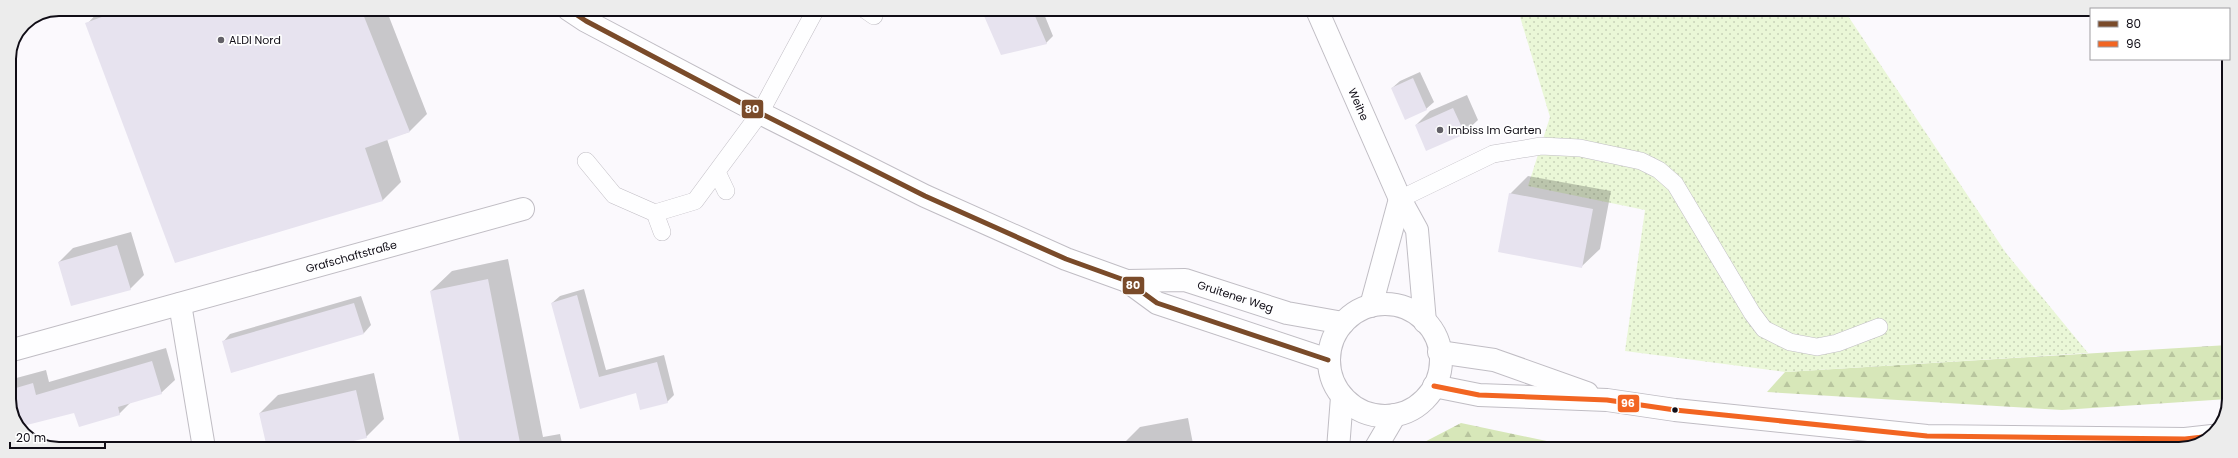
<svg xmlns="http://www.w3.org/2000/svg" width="2238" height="458" font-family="Poppins,sans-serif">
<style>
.forest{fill:url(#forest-firs)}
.park{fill:url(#park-dots)}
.shadow{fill:#0003}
.building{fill:#e7e3ef}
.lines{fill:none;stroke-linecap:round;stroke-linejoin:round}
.lane-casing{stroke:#c0bdc4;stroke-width:18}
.street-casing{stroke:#c0bdc4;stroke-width:24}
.secondary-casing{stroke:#c0bdc4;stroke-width:24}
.lane{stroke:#fefeff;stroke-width:17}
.street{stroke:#fefeff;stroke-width:22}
.secondary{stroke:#fefeff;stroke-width:22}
.bus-1-casing{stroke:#fff;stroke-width:8}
.bus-2-casing{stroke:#fff;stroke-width:8}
.bus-1{stroke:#7a4b2a;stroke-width:5}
.bus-2{stroke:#f26522;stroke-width:5}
.poi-dot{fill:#626067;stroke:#fff;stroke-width:1.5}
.bus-dot{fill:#100d16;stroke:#fff;stroke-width:1.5}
.labels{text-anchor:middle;stroke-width:3.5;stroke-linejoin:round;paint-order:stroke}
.poi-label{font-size:11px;fill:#100d16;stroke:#fff;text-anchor:start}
.street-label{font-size:11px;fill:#100d16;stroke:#fff}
.rim{fill:none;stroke:#100d16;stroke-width:2}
.line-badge{stroke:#fff;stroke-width:1.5}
.badge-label{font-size:11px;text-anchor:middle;font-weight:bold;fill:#fff}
</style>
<defs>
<pattern id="forest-firs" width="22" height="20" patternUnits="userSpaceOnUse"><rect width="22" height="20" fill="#d7e7b9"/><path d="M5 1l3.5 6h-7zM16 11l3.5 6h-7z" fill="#b8c59e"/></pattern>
<pattern id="park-dots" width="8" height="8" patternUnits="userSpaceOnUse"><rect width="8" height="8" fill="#eaf7d7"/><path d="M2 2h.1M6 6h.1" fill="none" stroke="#c8d3b8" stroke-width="1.8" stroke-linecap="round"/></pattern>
</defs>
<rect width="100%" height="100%" fill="#fbf9fd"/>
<path class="forest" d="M2228 345V399L2062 410 1767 392 1785 372Z
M1461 423 1585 449H1411Z"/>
<path class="park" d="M1518 10H1844L2006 253 2088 353 1785 372 1625 351 1645 210 1528 186 1550 117Z"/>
<path class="shadow" d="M101 9H386L427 114 409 132 387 139 401 182 383 200 176 262 87 24Z
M982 9H1042L1053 36 1046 43Z
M1420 72 1434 102 1426 109 1392 88 1400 81Z
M1467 95 1478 120 1464 133 1416 125 1430 111Z
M1528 176 1611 191 1600 249 1581 267 1510 194Z
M131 232 144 275 130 289 59 262 73 248Z
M508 259 543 437 560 434 563 448H462L431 291 452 271Z
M584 289 606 370 664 355 674 395 667 402 636 392 580 407 552 303 560 296Z
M361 296 371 325 364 333 232 372 223 342 230 334Z
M166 348 175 380 161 393 131 402 119 414 9 406V380L46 370 49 382Z
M374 373 384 419 366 437 317 448H268L260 413 278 395Z
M1188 418 1194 449H1118L1140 427Z"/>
<path class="building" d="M124 9H361L410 132 365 148 383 201 175 263 85 23Z
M981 9H1032L1047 44 1001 55Z
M1413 78 1427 110 1405 120 1391 88Z
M1453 108 1465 134 1426 151 1415 125Z
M1509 193 1593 209 1582 268 1498 252Z
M117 245 131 290 71 306 58 262Z
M488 279 521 448H461L455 418 430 291Z
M577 295 599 377 657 362 668 403 640 410 636 393 580 409 551 303Z
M354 303 364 334 231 373 222 341Z
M152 361 162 394 118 407 120 415 79 427 74 413 19 427 9 406V390L33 383 36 395Z
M356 390 367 438 322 448H267L259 413Z"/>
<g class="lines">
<defs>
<path id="lane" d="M864 9 874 16
M586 161 614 195 655 213 695 201 760 113 816 9
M717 172 726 191
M1400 199 1493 154 1541 146 1580 148 1641 161 1659 170 1675 184 1752 313 1764 329 1790 342 1817 347 1837 343 1879 327
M655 213 662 232"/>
<g id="street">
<path id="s1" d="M1317 10 1400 199 1417 230 1425 322"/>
<path d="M180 304 204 448"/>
<path d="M1371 306 1400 199"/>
<path id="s2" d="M9 351 523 209"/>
</g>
<g id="secondary">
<path d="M568 9 586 21 760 113 925 196 1066 259 1127 281 1157 303 1328 360"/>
<path id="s3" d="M1127 281 1185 280 1287 313 1343 323"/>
<circle cx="1385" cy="360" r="56"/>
<path d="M1439 352 1494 360 1587 393"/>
<path d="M1434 386 1479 395 1607 400 1675 410 1927 436 2185 439 2212 436"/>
<path d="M1338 449 1342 397"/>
<path d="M1375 449 1395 415"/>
</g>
</defs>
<use href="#lane" class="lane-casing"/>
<use href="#street" class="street-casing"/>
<use href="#secondary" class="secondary-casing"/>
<use href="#lane" class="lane"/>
<use href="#street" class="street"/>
<use href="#secondary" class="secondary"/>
<defs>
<path id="bus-1" d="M568 9 586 21 760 113 925 196 1066 259 1127 281 1157 303 1328 360"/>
<path id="bus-2" d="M1434 386 1479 395 1607 400 1675 410 1927 436 2185 439 2212 436"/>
</defs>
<use href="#bus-1" class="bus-1-casing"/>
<use href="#bus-2" class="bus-2-casing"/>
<use href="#bus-1" class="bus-1"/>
<use href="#bus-2" class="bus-2"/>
</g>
<g class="poi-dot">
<circle cx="221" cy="40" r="4"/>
<circle cx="1440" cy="130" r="4"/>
</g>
<circle class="bus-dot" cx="1675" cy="410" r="3.5"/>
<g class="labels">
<g class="poi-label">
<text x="229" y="44">ALDI Nord</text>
<text x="1448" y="134">Imbiss Im Garten</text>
</g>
<g class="street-label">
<text dy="4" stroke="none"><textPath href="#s1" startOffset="103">Weihe</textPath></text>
<text dy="4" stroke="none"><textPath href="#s2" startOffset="355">Grafschaftstraße</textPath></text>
<text dy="4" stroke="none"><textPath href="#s3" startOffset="111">Gruitener Weg</textPath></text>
</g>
</g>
<path d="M0 0H2238V458H0ZM59 16H2179A43 43 0 0 1 2222 59V399A43 43 0 0 1 2179 442H59A43 43 0 0 1 16 399V59A43 43 0 0 1 59 16Z" fill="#ececec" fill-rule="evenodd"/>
<path class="rim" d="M59 16H2179A43 43 0 0 1 2222 59V399A43 43 0 0 1 2179 442H59A43 43 0 0 1 16 399V59A43 43 0 0 1 59 16Z"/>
<g class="line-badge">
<rect x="741" y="99" width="23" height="20" rx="4" fill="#7a4b2a"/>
<rect x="1122" y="276" width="23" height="19" rx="4" fill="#7a4b2a"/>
<rect x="1617" y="394" width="23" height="19" rx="4" fill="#f26522"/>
</g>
<g class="badge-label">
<text x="752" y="113">80</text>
<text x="1133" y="289">80</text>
<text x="1628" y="407">96</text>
</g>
<rect x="2090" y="8" width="140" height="52" fill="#ffffff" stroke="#9f9ea2"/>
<rect x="2098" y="21" width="20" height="6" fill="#7a4b2a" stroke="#9f9ea2"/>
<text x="2126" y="28" font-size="12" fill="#100d16">80</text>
<rect x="2098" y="41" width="20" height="6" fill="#f26522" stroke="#9f9ea2"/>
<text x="2126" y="48" font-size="12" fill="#100d16">96</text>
<path d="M10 442v6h95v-6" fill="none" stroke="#100d16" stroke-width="2"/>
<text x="16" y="442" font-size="12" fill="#100d16" stroke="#ffffff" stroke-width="3" paint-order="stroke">20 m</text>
</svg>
